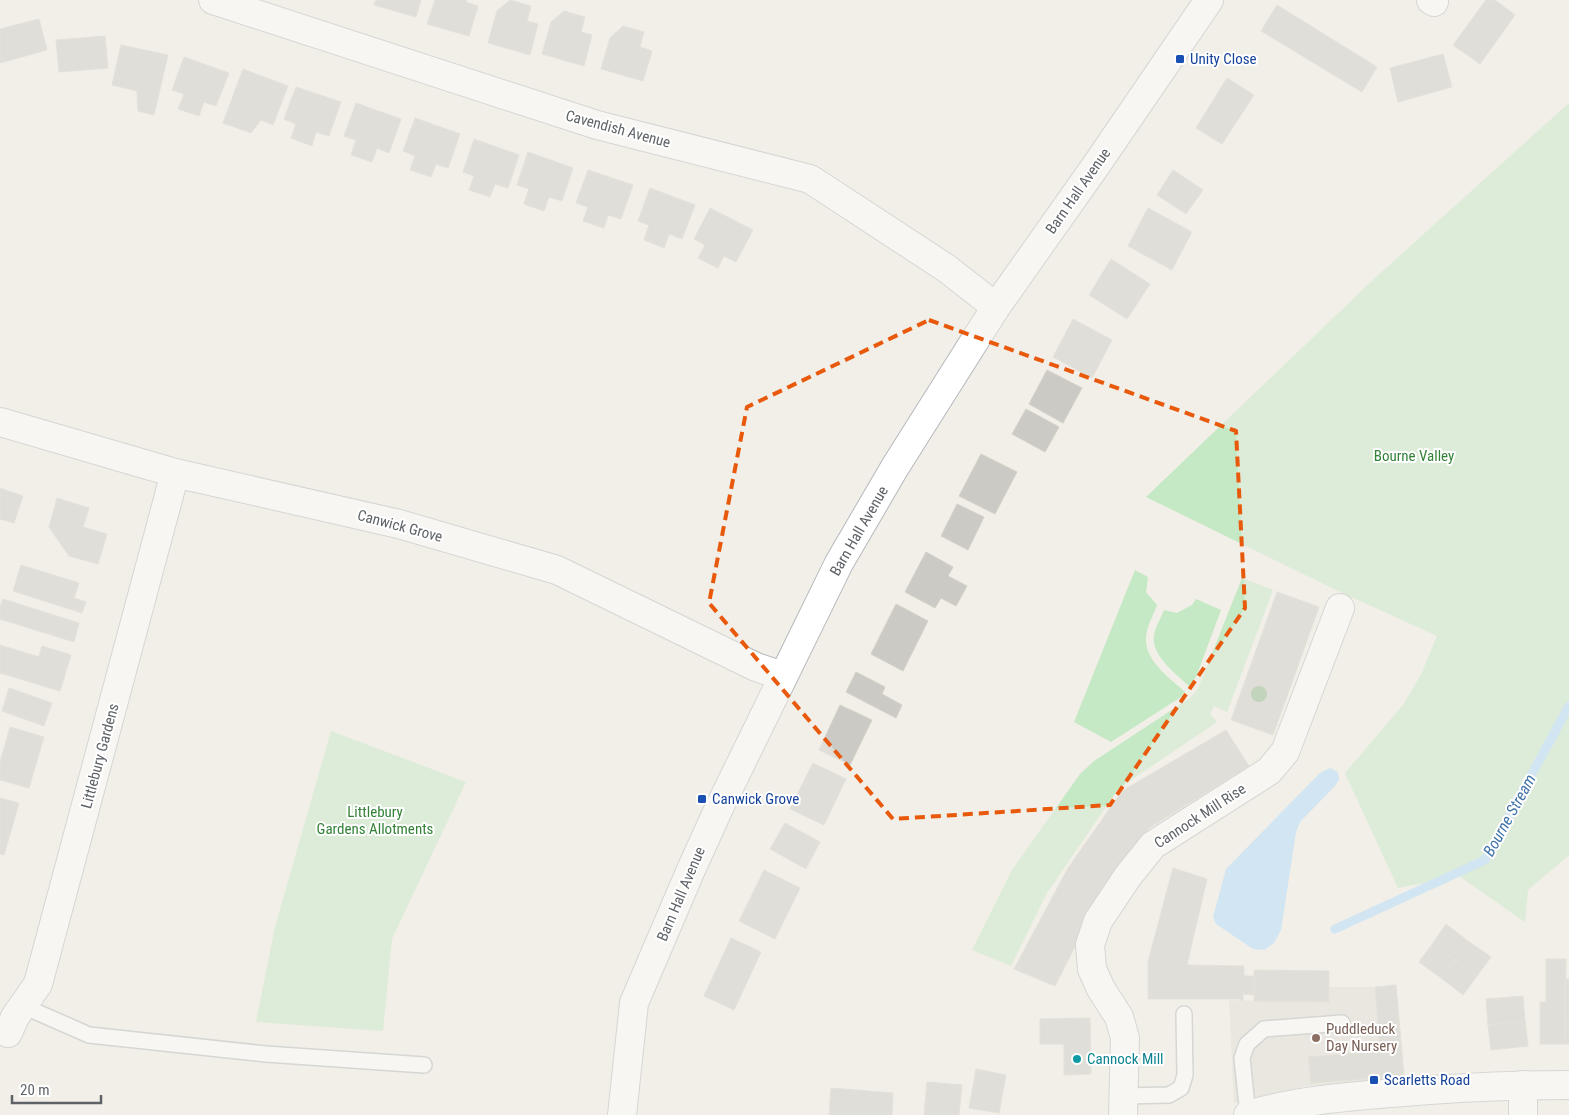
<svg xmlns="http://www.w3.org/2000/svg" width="1569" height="1115" font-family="'Roboto Condensed',sans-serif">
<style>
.education{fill:#e1ded6}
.green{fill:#c5e8c5}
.water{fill:#aadaff}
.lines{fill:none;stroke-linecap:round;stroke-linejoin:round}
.stream{stroke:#aadaff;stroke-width:9}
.building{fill:#cccac5;stroke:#d6d1c6}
.lane-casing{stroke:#b5b8bc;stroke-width:18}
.street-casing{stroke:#b5b8bc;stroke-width:30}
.secondary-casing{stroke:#b6babf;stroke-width:30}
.lane{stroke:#fff;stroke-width:15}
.street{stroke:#fff;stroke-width:28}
.secondary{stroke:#fff;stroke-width:28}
.tree{fill:#89b387}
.marked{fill:none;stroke:#e8590c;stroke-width:4;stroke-dasharray:10 6;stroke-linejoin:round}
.transit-dot{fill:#1a4fb4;stroke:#fff;stroke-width:2}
.education-dot{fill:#8d6e63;stroke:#fff;stroke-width:2}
.culture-dot{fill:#0f9aa8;stroke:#fff;stroke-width:2}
.labels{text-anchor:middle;stroke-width:4;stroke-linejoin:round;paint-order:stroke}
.transit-label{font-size:15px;fill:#164399;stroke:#fff;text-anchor:start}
.street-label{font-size:15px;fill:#5f6368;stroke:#fff}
.park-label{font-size:15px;fill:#348238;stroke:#fff}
.education-label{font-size:15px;fill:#785e54;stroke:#fff;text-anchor:start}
.culture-label{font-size:15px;fill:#0d838f;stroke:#fff;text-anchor:start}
.water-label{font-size:16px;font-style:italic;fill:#4174aa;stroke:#fff}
</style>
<rect width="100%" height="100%" fill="#f1efe8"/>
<path class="education" d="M1254 970 1329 971V987H1375L1396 985 1404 1076 1400 1079 1305 1086 1234 1103 1229 1000 1254 1001Z"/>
<path class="green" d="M1569 103V855L1528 890 1525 922 1459 876 1398 888 1345 773 1403 705 1421 675 1437 636 1332 588 1146 497 1375 278Z
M1135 570 1148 577 1146 592 1157 605C1153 616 1146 627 1146 639 1145 661 1171 679 1185 692L1181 697 1111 742 1074 722Z
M1242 578 1273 590 1227 712 1214 706 1210 714 1217 722 1118 789 1047 893 1011 966 972 950 1012 870 1080 774 1094 761 1190 698 1198 689Z
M1196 599 1221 610 1196 677 1189 686C1176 674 1151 655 1154 636 1155 627 1161 618 1164 610L1177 613 1192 605Z
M331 731 466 782 392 939 383 1031 256 1022 275 927Z"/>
<path class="water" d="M1330 768 1338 772 1339 780 1334 787 1300 822 1296 832 1281 930 1274 943 1264 950 1253 949 1216 924 1213 917 1226 869 1320 773Z"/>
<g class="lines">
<path class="stream" d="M1335 929 1485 860 1569 706"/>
</g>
<path class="building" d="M376 0H421L416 17 374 5Z
M435 0H467L466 2 478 6 469 36 427 24Z
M510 0 531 6 527 21 538 24 530 55 488 43 497 11Z
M1486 0H1495L1515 15 1480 64 1453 45Z
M1277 5 1377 67 1362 92 1261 31Z
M564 11 585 17 581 32 592 35 584 66 542 54 551 22Z
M39 19 47 50 0 63V29Z
M623 26 644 32 640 47 652 51 643 81 601 69 610 38Z
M105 36 108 68 59 72 56 40Z
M121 45 168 55 154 115 138 111 137 91 112 85Z
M1443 54 1452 87 1398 102 1390 68Z
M184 57 229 73 216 106 204 102 199 116 178 109 184 94 172 90Z
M243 69 288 86 273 125 261 120 251 133 223 123Z
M1227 78 1254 95 1222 144 1196 128Z
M296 87 341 102 329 136 316 132 312 146 291 138 296 124 284 119Z
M356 103 401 119 389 153 377 148 372 162 351 155 356 140 344 136Z
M415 118 460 134 448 168 436 164 431 177 410 170 415 156 403 151Z
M474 139 519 155 508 188 495 184 490 197 469 190 474 176 463 172Z
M528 152 573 168 562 201 549 197 544 211 524 204 529 189 517 185Z
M588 170 633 185 621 219 608 215 604 228 583 221 588 207 576 203Z
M1173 170 1203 190 1186 214 1157 195Z
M650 188 695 205 682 239 669 234 664 248 644 240 649 225 638 221Z
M710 208 753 230 736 262 724 256 718 268 698 258 705 245 694 239Z
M1148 208 1192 232 1172 270 1128 246Z
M1111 259 1150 284 1127 319 1089 295Z
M1073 319 1112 340 1092 378 1053 357Z
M1047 370 1082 388 1063 423 1029 404Z
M1026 409 1059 427 1045 452 1012 434Z
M981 454 1017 472 995 514 959 496Z
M0 488 23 496 14 523 0 519Z
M57 498 89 508 83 527 107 534 98 564 69 556 49 527Z
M957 504 984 517 968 550 941 536Z
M926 552 953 567 948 576 967 586 956 606 941 598 935 608 905 592Z
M21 565 79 583 74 598 86 602 82 613 13 591Z
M1277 592 1319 607 1273 735 1231 720Z
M3 599 79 623 74 642 0 619V607Z
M896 604 928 621 903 671 871 654Z
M0 645 39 657 42 646 71 655 60 691 0 673Z
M856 672 885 687 882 694 902 705 896 718 846 692Z
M9 688 52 703 44 726 2 711Z
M840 705 872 720 850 765 819 750Z
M10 727 44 737 29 788 0 780V762Z
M1226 730 1249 766 1149 828 1103 891 1055 986 1014 969 1068 868 1122 791Z
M813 763 846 779 824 825 790 809Z
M0 798 19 803 4 855 0 854Z
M785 823 820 842 806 869 770 849Z
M1173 868 1207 879 1187 965 1244 966V976H1254V995L1243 994V1001L1240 999H1148V962Z
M764 870 800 888 775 939 739 921Z
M1446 924 1468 941 1455 960 1433 943Z
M731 938 761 952 734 1010 704 996Z
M1468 941 1491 957 1477 976 1455 960Z
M1433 943 1455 960 1441 978 1419 962Z
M1546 959H1566L1565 1044H1540V1002H1546Z
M1455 960 1477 976 1463 995 1441 978Z
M1254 970 1329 971V1002L1254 1001Z
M1565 979H1569V1044H1565Z
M1396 985 1404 1076 1311 1083 1308 1057 1380 1051 1375 987Z
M1523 996 1525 1021 1488 1025 1486 999Z
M1090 1018 1091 1074 1064 1075V1044H1040V1019Z
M1525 1021 1528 1046 1491 1050 1488 1025Z
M976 1069 1006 1075 999 1113 969 1108Z
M927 1082 962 1085 959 1115H924Z
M831 1088 893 1093 892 1115H829Z"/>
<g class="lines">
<defs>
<path id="lane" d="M23 1006 89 1035 266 1054 424 1065
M1124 1096 1169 1095 1181 1088 1185 1075 1184 1014
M1248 1115 1242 1058 1247 1044 1264 1029 1342 1023"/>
<path id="street" d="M213 0 597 125 810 179 946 268 996 307
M1431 0 1434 2
M0 422 175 473 399 524 557 570 756 667 783 676
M8 1033 15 1017 38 984 175 473
M1523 1085V1115
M622 1115 634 1003 690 872 719 808 839 563 895 467 996 307 1097 164 1209 0
M1123 1115 1125 1038 1119 1017 1101 989 1092 969 1090 945 1098 921 1128 876 1153 845 1269 771 1285 752 1340 608"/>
<path id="secondary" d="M1248 1115C1294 1101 1343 1097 1391 1093 1450 1088 1509 1085 1569 1085"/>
</defs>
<use href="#lane" class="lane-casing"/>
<use href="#street" class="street-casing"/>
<use href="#secondary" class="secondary-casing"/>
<use href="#lane" class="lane"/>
<use href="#street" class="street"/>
<use href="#secondary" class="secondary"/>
</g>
<circle class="tree" cx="1259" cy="694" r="8"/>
<path d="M0 0H1569V1115H0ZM929 320 1236 431 1245 608 1110 805 893 819 709 603 747 407Z" fill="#f1efe8" fill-opacity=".55" fill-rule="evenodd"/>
<path class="marked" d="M929 320 1236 431 1245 608 1110 805 893 819 709 603 747 407Z"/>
<g class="transit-dot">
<rect x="1175" y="54" width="10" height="10" rx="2.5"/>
<rect x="697" y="794" width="10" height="10" rx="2.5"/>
<rect x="1369" y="1075" width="10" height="10" rx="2.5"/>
</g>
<circle class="education-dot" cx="1316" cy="1038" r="5"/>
<circle class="culture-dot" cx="1077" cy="1059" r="5"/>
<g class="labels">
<g class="transit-label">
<text x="1190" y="64">Unity Close</text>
<text x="712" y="804">Canwick Grove</text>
<text x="1384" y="1085">Scarletts Road</text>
</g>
<g class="street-label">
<text transform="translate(618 129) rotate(15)" y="5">Cavendish Avenue</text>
<text transform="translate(1078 191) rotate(-55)" y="5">Barn Hall Avenue</text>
<text transform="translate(400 526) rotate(15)" y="5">Canwick Grove</text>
<text transform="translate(859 531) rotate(-60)" y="5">Barn Hall Avenue</text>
<text transform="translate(100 756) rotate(-75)" y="5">Littlebury Gardens</text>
<text transform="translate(1200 816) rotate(-33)" y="5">Cannock Mill Rise</text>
<text transform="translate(681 894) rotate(-67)" y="5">Barn Hall Avenue</text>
</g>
<g class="park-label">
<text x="1414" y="461">Bourne Valley</text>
<text x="375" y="817">Littlebury<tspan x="375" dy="17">Gardens Allotments</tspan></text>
</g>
<g class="education-label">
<text x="1326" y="1034">Puddleduck<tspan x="1326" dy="17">Day Nursery</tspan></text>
</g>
<g class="culture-label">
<text x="1087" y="1064">Cannock Mill</text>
</g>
<g class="water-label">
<text transform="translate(1509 815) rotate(-61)" y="6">Bourne Stream</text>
</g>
</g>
<path d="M12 1095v8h89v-8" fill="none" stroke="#5f6368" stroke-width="2.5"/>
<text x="20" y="1095" font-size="15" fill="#5f6368" stroke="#ffffff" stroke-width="4" paint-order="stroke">20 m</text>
</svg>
